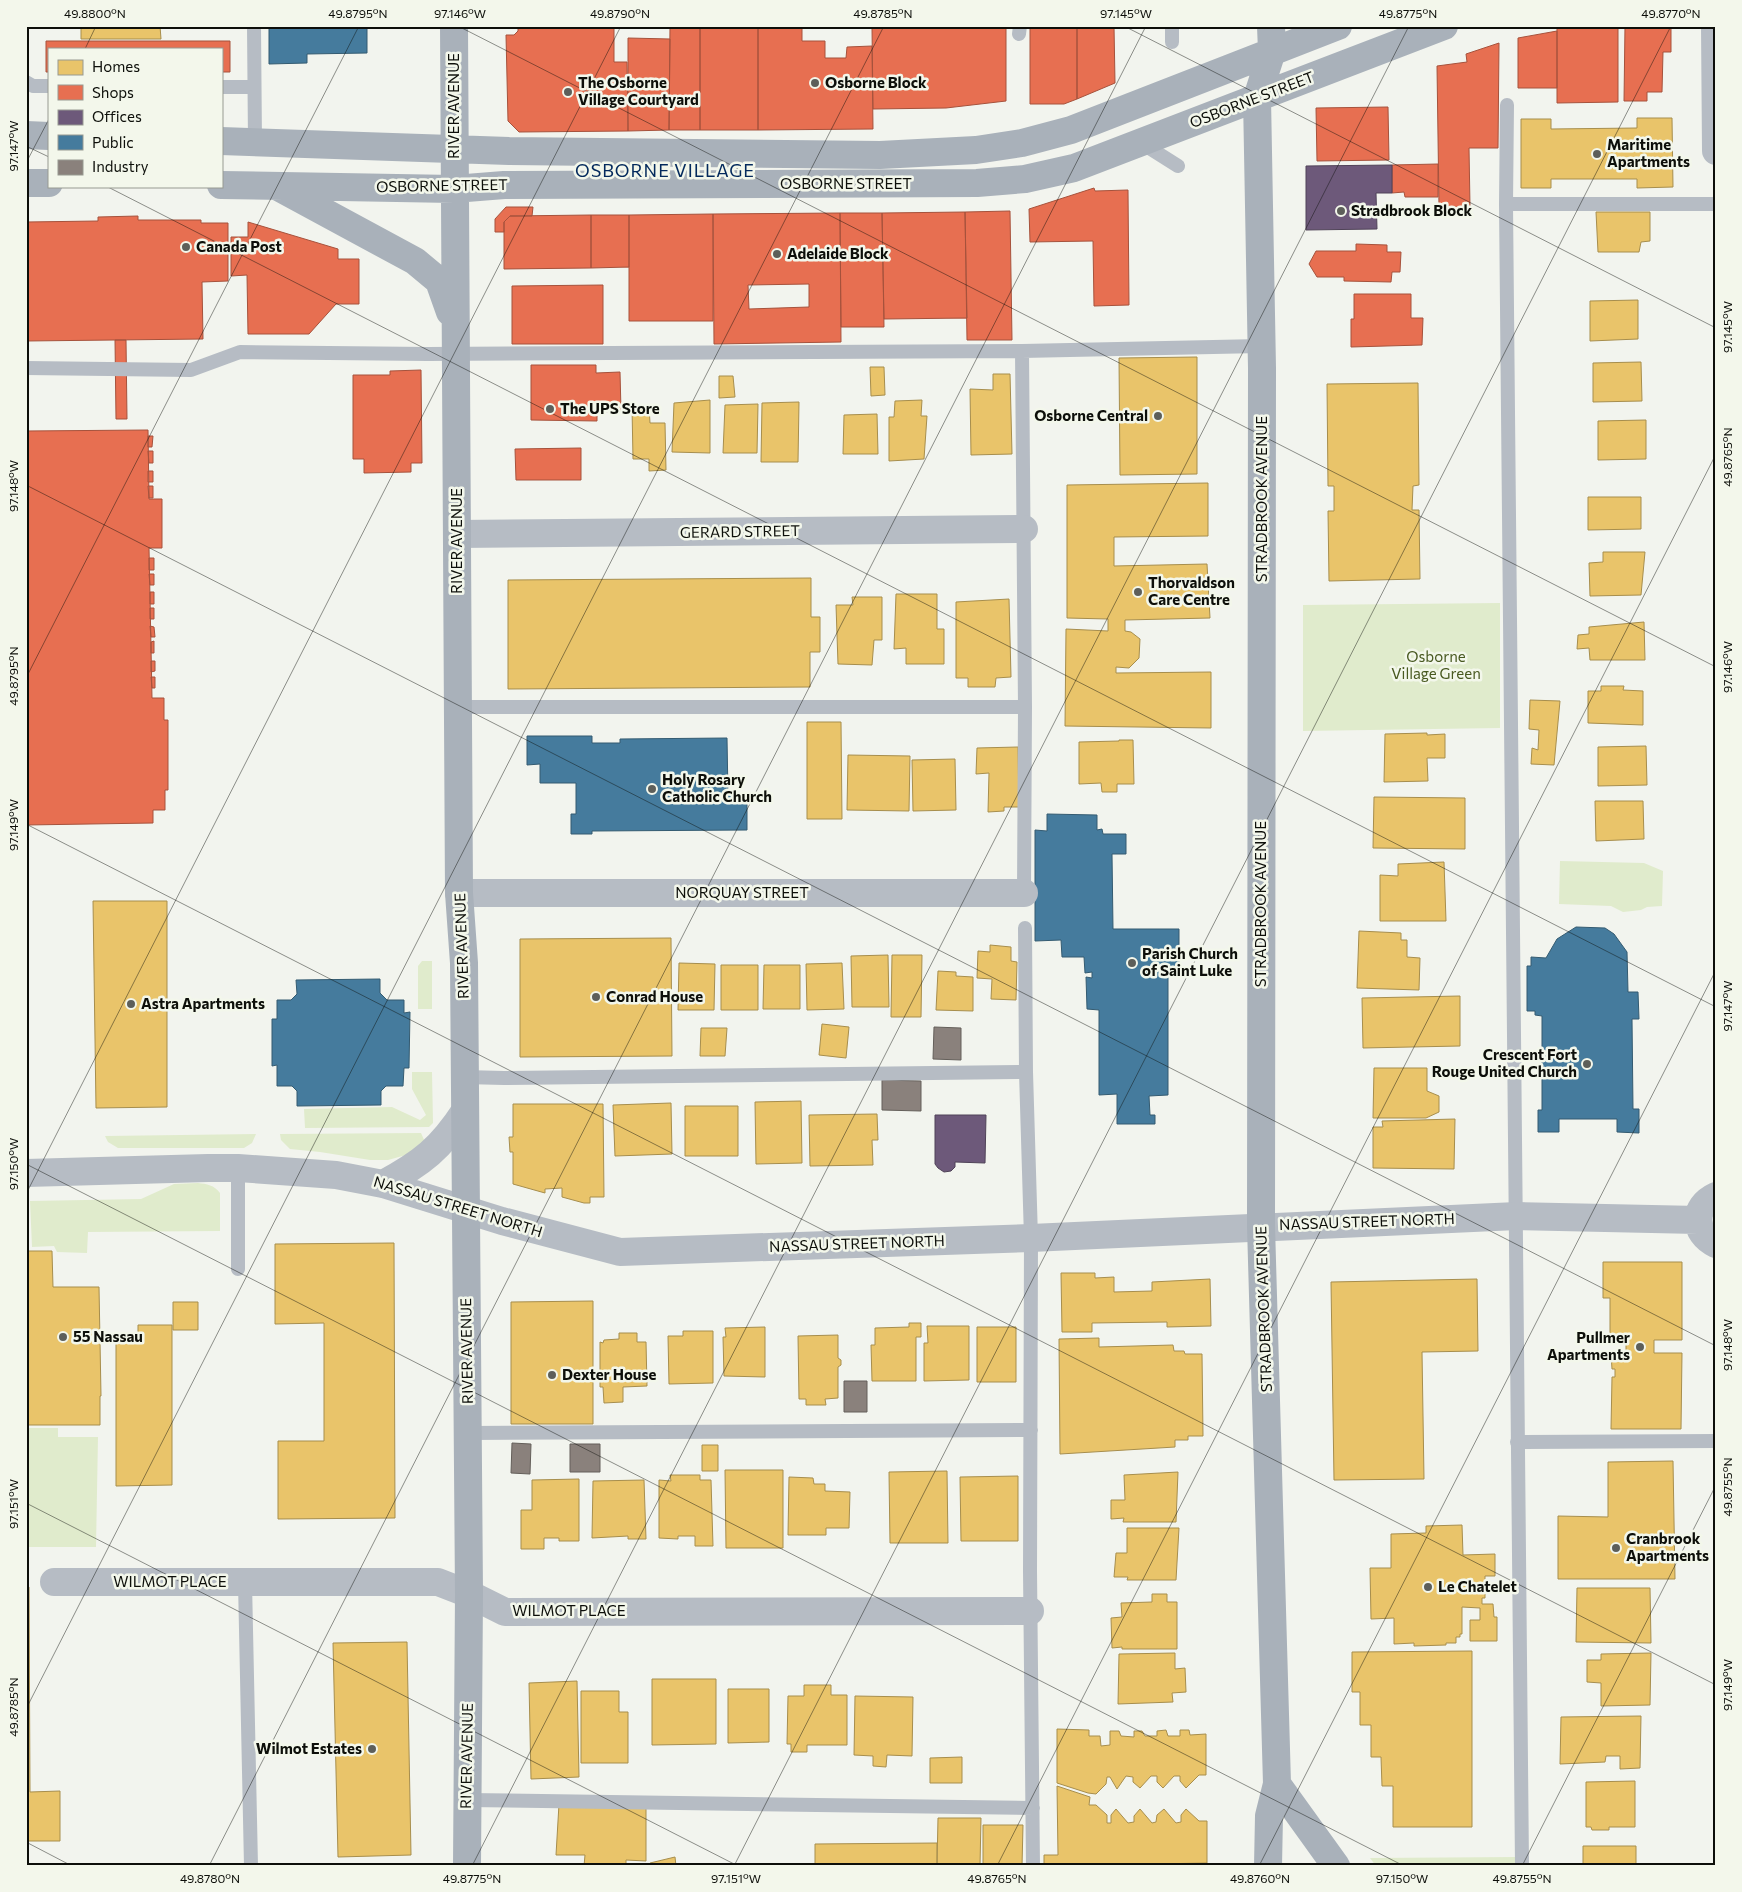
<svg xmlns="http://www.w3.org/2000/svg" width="1742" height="1892" font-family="Commissioner,sans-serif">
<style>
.green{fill:#e0ebcc}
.homes{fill:#e9c46a;stroke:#a78e4d}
.shops{fill:#e76f51;stroke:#a6523c;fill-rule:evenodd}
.offices{fill:#6d597a;stroke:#504358}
.public{fill:#457b9d;stroke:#345b71}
.industry{fill:#8a817c;stroke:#645f5a}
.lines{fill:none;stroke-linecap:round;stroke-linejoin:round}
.lane{stroke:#b6bcc4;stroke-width:14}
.street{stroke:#b6bcc4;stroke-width:28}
.secondary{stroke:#a9b1ba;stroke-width:28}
.ticks{fill:none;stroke:#0d0f0a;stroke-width:1;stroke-opacity:0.45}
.poi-dot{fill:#5d5f5a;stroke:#f3f7eb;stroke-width:2}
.labels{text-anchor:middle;stroke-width:5;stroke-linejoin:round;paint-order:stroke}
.poi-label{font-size:15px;font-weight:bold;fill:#0d0f0a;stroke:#f3f7eb;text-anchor:start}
.street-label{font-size:15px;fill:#0d0f0a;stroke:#f3f7eb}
.park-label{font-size:15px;fill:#485920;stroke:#f3f7eb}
.quarter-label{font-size:18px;letter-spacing:1px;fill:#03295c;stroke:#f3f7eb}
.neatline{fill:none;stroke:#0d0f0a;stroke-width:2}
.ticks-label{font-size:12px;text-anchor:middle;fill:#0d0f0a}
</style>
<rect width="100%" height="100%" fill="#f2f4ee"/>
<path class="green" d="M1500 603V728L1303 731V605Z
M1560 861 1644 863 1663 871 1662 906 1647 907 1641 910 1623 912 1611 906 1559 904Z
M422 961H432V1009H418V966Z
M412 1072H432L433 1123 429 1127 305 1128 304 1109 392 1107 420 1120 426 1115 412 1089Z
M421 1133 425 1142 406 1155 388 1160H370L320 1152 290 1149 281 1140 280 1134Z
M256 1134 252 1143 244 1148H118L108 1142 105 1136Z
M198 1183C207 1184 214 1185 220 1193V1231L88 1232 87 1253 57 1252 54 1246 32 1247 30 1201 141 1199 174 1184Z
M26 1428H58V1437H98L96 1547H26Z
M1517 1857V1866H1376L1370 1858Z"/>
<path class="homes" d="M81 26H160L161 39H81Z
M1637 118H1672L1673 187 1637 188V179H1551V188H1521V119H1551V129L1637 128Z
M1596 212H1650V241L1641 242 1639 252H1598Z
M1638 300V339L1590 341V301Z
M1197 357V474L1120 475 1119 358Z
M1641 362 1642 401 1593 402V363Z
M870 367H884L885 395 871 396Z
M993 374H1010L1012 454 971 455 970 389 993 390Z
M719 376H733L735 397 719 398Z
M1418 383 1419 485 1413 486 1412 510H1419L1420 579 1329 581 1328 511H1334V486H1328L1327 384Z
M710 400V453L672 452 674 403Z
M922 400 921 416H927L924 459 889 461V417H894L895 401Z
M799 402 798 462H761L762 403Z
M758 404 757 453H723L725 405Z
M632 407H649L650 423H665L666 470 649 471V459H633Z
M877 414 878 454H843L844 415Z
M1646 420V459L1598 460V421Z
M1208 483V536L1114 537V566L1207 564 1210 618 1125 620V631L1131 632 1140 639 1139 658 1129 668 1116 667V673L1211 672V728L1065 726 1066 629 1108 631V619L1067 618V485Z
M1588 497H1641V529L1588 530Z
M1603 552H1645L1641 595 1590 596 1589 563 1603 562Z
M811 578V617H820V652H810V687L508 689V580Z
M896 594H937V629H944V664H906V648L894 649Z
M852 597H882V640H874L872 665 838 664 836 605H853Z
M1009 599 1011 677 996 678 995 687H968V678H956V602Z
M1644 622 1645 660H1590L1589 648 1577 649 1578 635 1589 634V627Z
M1601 686H1624L1623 690 1643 691V725L1588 723V691H1601Z
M1530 700 1560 701 1554 765 1531 764 1532 748 1538 750 1539 730 1529 729Z
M807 722H841L842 819H807Z
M1427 733V735L1445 734V758H1427L1428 781 1384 782 1385 734Z
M1119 740H1133L1134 784H1117V792H1102L1101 783 1079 784V742L1119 741Z
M1646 746 1647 785 1598 786V747Z
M1018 747 1019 807H1004V811L988 812 989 773 976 774 977 748Z
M848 755 910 756 909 811 847 810Z
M955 759 956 810 913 811 912 760Z
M1374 797 1465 798V849L1373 848Z
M1595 801H1643L1644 839 1596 841Z
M1444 862 1446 921H1380V875L1398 876V864Z
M93 901H167V1107L96 1108Z
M1359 931 1401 933V940H1407V957L1420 958 1419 990 1357 988Z
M671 938 672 1056 520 1057V939Z
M990 945 1011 947V961L1017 962 1016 1000 991 999 992 979 977 978 978 951 990 952Z
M888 955 889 1007H852L851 956Z
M892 955H922L921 1017H891Z
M679 963 715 964 714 1010H678Z
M842 963 844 1009 807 1010 806 964Z
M721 965H758V1010H721Z
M764 965H800V1009H763Z
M938 971 956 972V976L973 977V1011L936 1010Z
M1460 996V1046L1363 1048 1362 998Z
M822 1024 849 1027 846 1058 819 1055Z
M701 1028H727L725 1056H700Z
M1374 1068H1427V1091L1439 1096V1112L1426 1118H1373Z
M801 1101 802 1163 756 1164 755 1102Z
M671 1103 672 1154 615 1156 613 1105Z
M513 1104H603L604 1197H590V1203H584L562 1197V1188L545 1189V1193L513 1184V1152H510L509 1137H513Z
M685 1106H738V1156H685Z
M877 1114 878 1140H872L873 1165 810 1166 809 1115Z
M1455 1119 1454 1169 1373 1168V1127H1383L1382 1121Z
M394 1243 395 1518 278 1519V1441H324V1323L275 1324V1244Z
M26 1251H52L53 1287H99L101 1396H100V1425H26Z
M1603 1262H1682V1340H1654V1353H1682L1681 1429H1611L1612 1377H1615V1369H1612L1611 1354H1626V1341H1610V1298H1603Z
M1061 1273H1095V1278L1114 1277V1292L1152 1291V1282L1210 1279 1211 1326 1167 1327V1322L1092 1323V1332H1062Z
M1477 1279 1478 1351 1422 1352 1424 1479 1334 1480 1331 1282Z
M593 1301V1424H511V1302Z
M173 1302H198V1330H173Z
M909 1323H921V1337H916V1381H872L871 1345H875V1328L909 1327Z
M138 1325H172V1485L116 1486V1338H138Z
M927 1326H969V1380L924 1381V1343H928Z
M765 1327V1377L724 1376 723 1337H726L725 1328Z
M977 1327H1016V1382H977Z
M683 1331H713V1383L669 1384 668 1336H683Z
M619 1333H637V1342H646L647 1386 623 1387V1402L604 1403 603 1387H600V1342L603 1343 604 1340 619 1339Z
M838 1335V1358L841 1360V1365L838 1367V1398L825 1399 826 1405H806V1399H799L798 1336Z
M1099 1338V1347L1173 1345 1174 1351H1184L1185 1354H1202L1203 1436H1188V1440H1175V1447L1060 1454 1059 1339Z
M702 1445H718V1471H702Z
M1673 1461 1675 1579H1558V1516L1608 1517V1462Z
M725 1470H783V1548H726Z
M947 1471 948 1543H890L889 1472Z
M1178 1472 1176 1522H1123L1124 1518 1111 1519V1500H1125L1124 1475Z
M670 1475H700V1480H711L713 1546H695V1536H678V1539L659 1538V1480L671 1481Z
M1018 1476V1541H961L960 1477Z
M789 1477 813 1478 814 1484H825V1491L850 1492 849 1528H826V1535H788Z
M579 1479V1541H559V1538H544V1549H521V1510H532V1480Z
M644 1480 646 1539H628V1536L592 1538 593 1481Z
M1462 1525 1463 1555 1495 1554V1576H1485V1598H1482V1604H1493L1494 1617H1497V1641H1470V1620H1480V1608L1462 1607V1634H1460V1637H1456V1643H1446V1645L1414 1646V1643L1394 1644V1618L1371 1619 1370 1568H1391V1534L1426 1533V1526Z
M1127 1528H1179L1176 1580H1127L1128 1577H1114L1116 1553H1127Z
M26 1587H29L30 1792 60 1791V1841H26Z
M1577 1588H1650L1651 1643 1576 1642Z
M1152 1594H1167V1602H1177V1649H1122V1647L1112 1648 1111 1618 1122 1617 1121 1603 1152 1602Z
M407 1642 411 1855 338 1857 333 1643Z
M1472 1651V1827H1393V1786H1382L1381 1757H1371V1725H1360V1692H1352V1652Z
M1175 1653V1669L1185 1668 1186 1692 1172 1693 1173 1702 1118 1704 1119 1654Z
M1651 1653 1650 1705 1601 1706V1683L1587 1682V1660H1601V1654Z
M652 1679H716V1744L652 1745Z
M577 1681 579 1777 531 1779 529 1683Z
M804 1685H831V1695H847V1745H807V1752H791V1744H787L788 1696H804Z
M728 1689H769V1742L728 1743Z
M581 1691H619V1712H628V1763H581Z
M855 1696 913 1697 912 1756 887 1755 886 1767 873 1766V1756L854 1755Z
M1641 1716 1640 1768 1620 1769V1756H1606L1605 1762 1560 1764 1561 1717Z
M1057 1729 1089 1730V1736H1100L1101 1746 1110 1745V1731H1119L1121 1736 1134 1737V1731H1142L1145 1736H1157V1731L1166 1730 1168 1736H1180V1730H1189L1190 1735 1206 1734V1775H1199L1186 1788 1180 1781V1776H1174L1163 1788 1157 1782V1776H1151L1140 1788 1133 1782V1777L1126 1776 1117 1789 1110 1777H1107L1106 1784 1096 1794 1088 1793 1057 1783Z
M962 1757V1783H930V1758Z
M1635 1781V1827H1609V1830H1592L1591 1827H1586V1782Z
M1057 1786 1090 1797 1089 1805H1096L1107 1815V1823H1111V1815L1116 1809 1128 1823 1134 1822V1816L1140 1809 1152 1823 1156 1822 1157 1815 1164 1809 1176 1823 1181 1822V1815L1186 1809 1199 1821H1207V1863L1044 1866V1855H1058Z
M559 1804 646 1806V1861L626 1860V1866H584L585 1855H556Z
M938 1818H981L980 1866H937Z
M983 1825H1023L1022 1866H983Z
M937 1843V1866H815V1844Z
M1583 1846H1636V1866H1583Z
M675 1857 676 1866H651L650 1863Z"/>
<path class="shops" d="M518 26H614V62H627L628 131 519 132 508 121 506 35H514L518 31Z
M670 26H700V130H669Z
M700 26H758V130H700Z
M758 26H802V41H825V58H846L847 47 872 46 873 129 758 130Z
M1030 26H1077V99L1064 104H1030Z
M1077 26H1114L1115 83 1077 99Z
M1557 26H1618V102L1557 103Z
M1625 26H1671V52H1663L1662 92H1647V101H1624Z
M1006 27V101L946 108 873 109 872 28Z
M1557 31V88H1518V38Z
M628 38 670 39 669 130 628 131Z
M46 41H230V72H221V49H49V72H46Z
M1499 43 1498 148H1469L1470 207H1439L1437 66 1467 62 1466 54Z
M1388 107 1389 160 1317 161 1316 108Z
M1438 164V197H1405L1404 192 1392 193V165Z
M1094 188 1095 191 1128 190 1129 305 1094 306 1093 241 1030 242 1029 209Z
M506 207H533L532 216H510L504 222V232H495V219Z
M1010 211 1012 340H967L965 212Z
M965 212 967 318 884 319 882 213Z
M840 213 841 342 714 344 713 214ZM809 284V307L749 309 748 285Z
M840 213H882L884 327H841Z
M713 214V321H629V215Z
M591 215V268L504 269V222L510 216Z
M591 215H629V267L591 268Z
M138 216V220H201V223H228V281L202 282 203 339 26 341V222L98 221V217Z
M248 222 338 249V259H359V304H336L309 334H248L247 275 231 276V237H248Z
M1356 244 1387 245V252H1401L1400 272H1392L1391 282 1344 281V277H1317L1309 264 1316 251H1356Z
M603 285V344H512V286Z
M1354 294H1411V318H1423L1422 345 1351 347V319H1354Z
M115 340H126L127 419H116Z
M531 365H596V373L620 372 621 411 597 412V421L531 420Z
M421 370 422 463H411V472L364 473V459H353V375H390V371Z
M148 430 149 499H162V548H149L152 698H164V720H168V790H165V810H153V823L26 825V431Z
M148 436H153L152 447H148Z
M581 448V480H516L515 449Z
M148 451H153V463H149Z
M148 471H153V482H148Z
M148 486H153V498H149Z
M149 558H154V570H149Z
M149 574H154V585H150Z
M150 592H154V604H150Z
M150 608H154V619H150Z
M150 626 154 627 155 637H151Z
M154 641V653H151V642Z
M151 661H155V671L151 672Z
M151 677H155V688H152Z"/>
<path class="offices" d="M1392 165V193H1376L1377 229 1306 230V166Z
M935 1115H986L985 1163 955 1162V1167L951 1171 944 1172 938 1168 935 1164Z"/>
<path class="public" d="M269 26H367V53L307 54V63L269 64Z
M527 736H592V743H620V739L727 738 728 795H747V830L592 831V834H571V814H576V783H540V764L527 765Z
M1047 814 1097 815V830L1102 829 1103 834H1126V854H1112L1113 929H1179V969L1168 970V1095L1149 1096 1150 1115H1155V1124H1117V1094L1099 1095V1010L1087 1009 1086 977 1092 978V972L1085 973 1084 957H1062L1061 940 1035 941V830L1047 831Z
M1576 927 1605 928 1614 934 1627 952 1628 992H1638L1639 1019H1632L1633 1109H1639V1133L1617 1132V1119H1559V1132H1538V1110H1542V1016L1535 1015V1011H1527V966H1531V957L1546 958 1557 939Z
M380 979V993L387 1000H404V1013L410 1012 409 1068H404L403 1086H386L381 1091V1105L297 1106V1091L292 1086H277V1065L272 1066V1019H277V1000H291L297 994 296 980Z"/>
<path class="industry" d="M934 1027 961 1028V1060L933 1059Z
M882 1080 921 1081V1111L882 1110Z
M844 1381H867V1412H844Z
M512 1443 531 1444 530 1474 511 1473Z
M570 1444H600V1472H570Z"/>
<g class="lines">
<path class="lane" d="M254 26 255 143
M1172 26V42
M1019 34 1020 26
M26 82 33 86H49
M221 87H254
M1507 105 1506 204 1522 1866
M1140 142 1178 166
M1506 204H1716
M1022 351 1025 707 1024 893
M26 368 191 370 240 352 428 354 1022 351 1261 346
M458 707H1025
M1025 928 1026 1072 1031 1238 1030 1571 1033 1866
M464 1077 504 1078 1026 1072
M238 1269V1168
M468 1433 1031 1430
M1517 1442 1716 1441
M245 1582 251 1866
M466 1800 1033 1808"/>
<path class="street" d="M1715 26 1716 151
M457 534 1024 529
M459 893H1024
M26 1173 208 1168H238L336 1175 383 1184 502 1221 620 1252 1031 1238 1517 1216 1698 1220
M383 1184C422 1163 441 1148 465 1111
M1716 1196C1692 1207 1693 1233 1716 1244
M54 1582H438L469 1594 505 1612 1030 1611"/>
<path class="secondary" d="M454 26 459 893 464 963 469 1594 467 1866
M26 135 49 136
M221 141 509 151 880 155 976 150 1022 143 1071 130 1338 26
M26 183H49
M221 185 454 189 504 185 977 183 1025 179 1074 168 1444 26
M280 188 415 261 439 281 450 312
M1277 1784 1336 1866
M1268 1866 1269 1816 1277 1784 1261 1226 1262 368 1257 98 1272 51 1271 26"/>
</g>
<path class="ticks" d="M458 26 1716 667M1124 26 1716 328M85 49 96 26M26 146 49 157M26 163 49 119M106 186 1716 1007M26 485 1716 1346M26 678 359 26M26 824 1716 1685M26 1164 1404 1866M26 1194 621 26M26 1503 738 1866M26 1709 884 26M26 1842 72 1866M209 1866 1146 26M472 1866 1409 26M734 1866 1671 26M997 1866 1716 454M1259 1866 1716 970M1522 1866 1716 1485"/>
<g class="poi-dot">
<circle cx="815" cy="83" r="5"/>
<circle cx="568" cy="92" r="5"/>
<circle cx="1597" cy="154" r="5"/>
<circle cx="1341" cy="211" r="5"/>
<circle cx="186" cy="247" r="5"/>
<circle cx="777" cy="254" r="5"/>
<circle cx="550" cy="409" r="5"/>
<circle cx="1158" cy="416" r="5"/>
<circle cx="1138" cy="592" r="5"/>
<circle cx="652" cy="789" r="5"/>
<circle cx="1132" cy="963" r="5"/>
<circle cx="596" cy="997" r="5"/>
<circle cx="131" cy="1004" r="5"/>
<circle cx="1587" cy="1064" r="5"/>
<circle cx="63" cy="1337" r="5"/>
<circle cx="1640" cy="1347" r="5"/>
<circle cx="552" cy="1375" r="5"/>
<circle cx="1616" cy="1548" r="5"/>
<circle cx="1428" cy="1587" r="5"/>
<circle cx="372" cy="1749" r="5"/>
</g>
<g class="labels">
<g class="poi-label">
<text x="578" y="88">The Osborne<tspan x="578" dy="17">Village Courtyard</tspan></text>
<text x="825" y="88">Osborne Block</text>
<text x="1607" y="150">Maritime<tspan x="1607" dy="17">Apartments</tspan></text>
<text x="1351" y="216">Stradbrook Block</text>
<text x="196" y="252">Canada Post</text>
<text x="787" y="259">Adelaide Block</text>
<text x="560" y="414">The UPS Store</text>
<text x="1148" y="421" text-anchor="end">Osborne Central</text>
<text x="1148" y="588">Thorvaldson<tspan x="1148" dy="17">Care Centre</tspan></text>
<text x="662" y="785">Holy Rosary<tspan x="662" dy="17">Catholic Church</tspan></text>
<text x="1142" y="959">Parish Church<tspan x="1142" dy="17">of Saint Luke</tspan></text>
<text x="606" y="1002">Conrad House</text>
<text x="141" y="1009">Astra Apartments</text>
<text x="1577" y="1060" text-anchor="end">Crescent Fort<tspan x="1577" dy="17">Rouge United Church</tspan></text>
<text x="73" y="1342">55 Nassau</text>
<text x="1630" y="1343" text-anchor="end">Pullmer<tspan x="1630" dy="17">Apartments</tspan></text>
<text x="562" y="1380">Dexter House</text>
<text x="1626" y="1544">Cranbrook<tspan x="1626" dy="17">Apartments</tspan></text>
<text x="1438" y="1592">Le Chatelet</text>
<text x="362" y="1754" text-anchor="end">Wilmot Estates</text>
</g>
<g class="street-label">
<text transform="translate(1252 100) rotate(-21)" y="5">OSBORNE STREET</text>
<text transform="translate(454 106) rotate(-90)" y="5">RIVER AVENUE</text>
<text x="846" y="189">OSBORNE STREET</text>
<text transform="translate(442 186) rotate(-1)" y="5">OSBORNE STREET</text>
<text transform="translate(1262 499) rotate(-90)" y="5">STRADBROOK AVENUE</text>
<text transform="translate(740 532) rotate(-1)" y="5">GERARD STREET</text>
<text transform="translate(457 541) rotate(-90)" y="5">RIVER AVENUE</text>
<text x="742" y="898">NORQUAY STREET</text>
<text transform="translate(1261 904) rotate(-90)" y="5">STRADBROOK AVENUE</text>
<text transform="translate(462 946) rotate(-92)" y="5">RIVER AVENUE</text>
<text transform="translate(458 1207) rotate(17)" y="5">NASSAU STREET NORTH</text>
<text transform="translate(1367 1222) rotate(-2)" y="5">NASSAU STREET NORTH</text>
<text transform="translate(857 1244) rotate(-2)" y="5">NASSAU STREET NORTH</text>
<text transform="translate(1264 1309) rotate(-92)" y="5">STRADBROOK AVENUE</text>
<text transform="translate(467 1351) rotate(-91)" y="5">RIVER AVENUE</text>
<text x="170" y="1587">WILMOT PLACE</text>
<text x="569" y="1616">WILMOT PLACE</text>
<text transform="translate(467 1756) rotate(-89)" y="5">RIVER AVENUE</text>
</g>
<g class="park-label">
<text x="1436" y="662">Osborne<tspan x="1436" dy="17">Village Green</tspan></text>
</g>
<g class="quarter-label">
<text x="665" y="177">OSBORNE VILLAGE</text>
</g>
</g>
<rect width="1742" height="1892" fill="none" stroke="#f3f7eb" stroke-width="55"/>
<rect x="48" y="48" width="175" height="140" fill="#f3f7eb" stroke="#979a91"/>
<rect x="58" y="60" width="25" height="15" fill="#e9c46a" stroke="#979a91"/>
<text x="92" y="72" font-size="15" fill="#0d0f0a">Homes</text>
<rect x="58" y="85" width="25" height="15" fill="#e76f51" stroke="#979a91"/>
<text x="92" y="98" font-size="15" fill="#0d0f0a">Shops</text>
<rect x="58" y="110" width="25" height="15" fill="#6d597a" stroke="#979a91"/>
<text x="92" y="122" font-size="15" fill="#0d0f0a">Offices</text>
<rect x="58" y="135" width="25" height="15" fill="#457b9d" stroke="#979a91"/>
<text x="92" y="148" font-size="15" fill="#0d0f0a">Public</text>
<rect x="58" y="160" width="25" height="15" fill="#8a817c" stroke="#979a91"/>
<text x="92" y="172" font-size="15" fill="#0d0f0a">Industry</text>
<rect x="28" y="28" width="1686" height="1836" class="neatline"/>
<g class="ticks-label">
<text x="95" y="18">49.8800°N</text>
<text x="358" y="18">49.8795°N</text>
<text x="460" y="18">97.146°W</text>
<text x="620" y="18">49.8790°N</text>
<text x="883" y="18">49.8785°N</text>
<text x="1126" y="18">97.145°W</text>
<text x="1408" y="18">49.8775°N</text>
<text x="1671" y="18">49.8770°N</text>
<text transform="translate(14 146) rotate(-90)" y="4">97.147°W</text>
<text transform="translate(1728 327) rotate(-90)" y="4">97.145°W</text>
<text transform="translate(1728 457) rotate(-90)" y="4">49.8765°N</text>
<text transform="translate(14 486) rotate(-90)" y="4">97.148°W</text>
<text transform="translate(1728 667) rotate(-90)" y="4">97.146°W</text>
<text transform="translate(14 676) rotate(-90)" y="4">49.8795°N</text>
<text transform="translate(14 825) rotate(-90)" y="4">97.149°W</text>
<text transform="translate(1728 1006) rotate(-90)" y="4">97.147°W</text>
<text transform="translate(14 1164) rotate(-90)" y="4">97.150°W</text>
<text transform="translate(1728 1345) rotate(-90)" y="4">97.148°W</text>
<text transform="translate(1728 1487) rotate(-90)" y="4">49.8755°N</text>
<text transform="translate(14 1504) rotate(-90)" y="4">97.151°W</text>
<text transform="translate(1728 1685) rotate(-90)" y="4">97.149°W</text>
<text transform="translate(14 1707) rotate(-90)" y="4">49.8785°N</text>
<text x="210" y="1883">49.8780°N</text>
<text x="472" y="1883">49.8775°N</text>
<text x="736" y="1883">97.151°W</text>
<text x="997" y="1883">49.8765°N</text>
<text x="1260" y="1883">49.8760°N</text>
<text x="1402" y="1883">97.150°W</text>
<text x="1522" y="1883">49.8755°N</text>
</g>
</svg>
